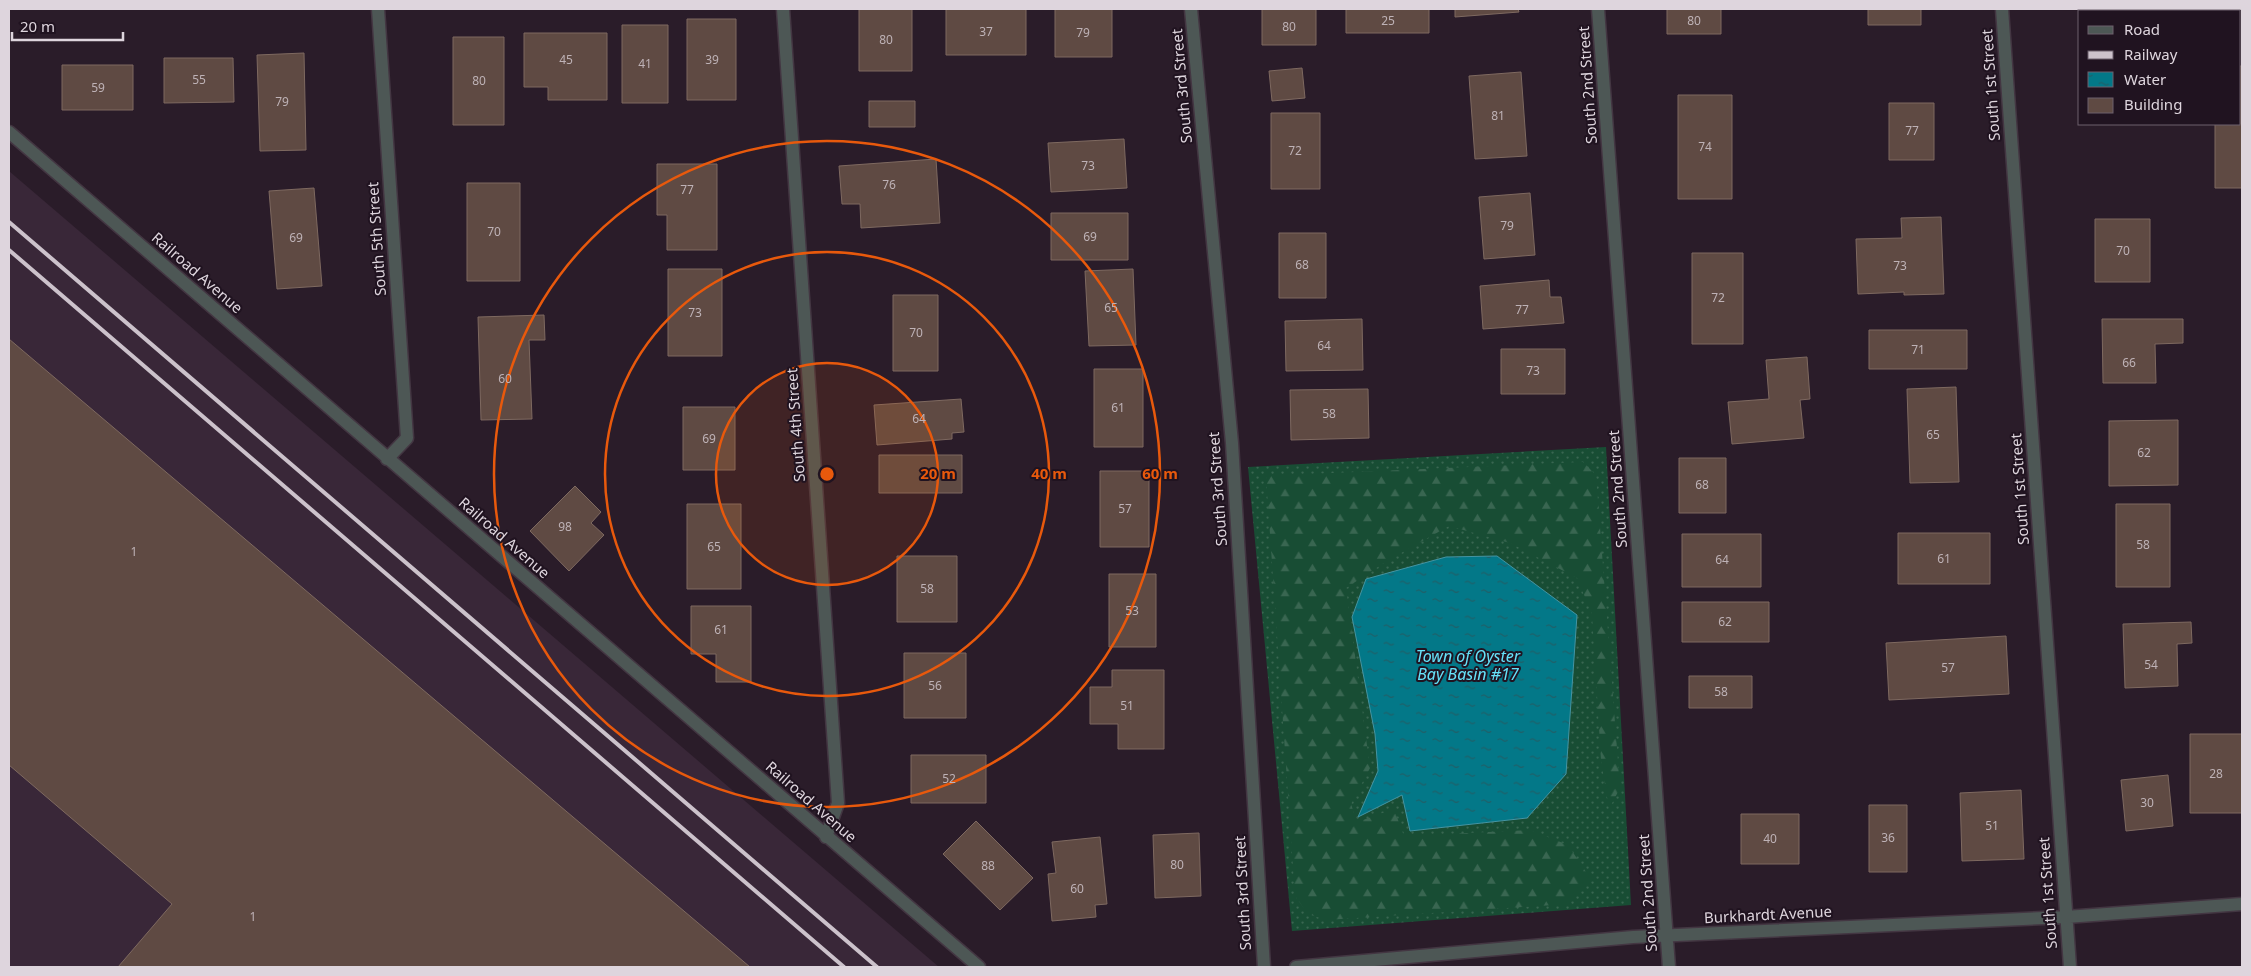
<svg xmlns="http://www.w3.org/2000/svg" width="2251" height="976" font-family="'Noto Sans',sans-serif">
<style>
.built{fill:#392738}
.grass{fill:url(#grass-dots)}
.forest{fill:url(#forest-firs)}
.water{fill:url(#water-ripples);stroke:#4594a2}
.building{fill:#5f4a43;stroke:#7e6960}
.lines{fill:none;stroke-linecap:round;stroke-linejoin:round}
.minor-casing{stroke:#433642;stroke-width:15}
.minor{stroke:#4d5755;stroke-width:12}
.rail{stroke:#ccc2cb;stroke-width:4}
.ring{fill:none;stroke:#e8590c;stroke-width:2.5}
.labels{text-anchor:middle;stroke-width:4;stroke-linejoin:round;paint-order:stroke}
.number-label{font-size:12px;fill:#beb2b6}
.street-label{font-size:15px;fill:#ded5dd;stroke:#201320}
.water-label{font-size:16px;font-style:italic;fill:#66e3fa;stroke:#201320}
.centre{fill:#e8590c;stroke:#201320;stroke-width:2.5}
.ring-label{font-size:15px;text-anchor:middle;font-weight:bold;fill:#e8590c;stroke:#201320;stroke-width:4;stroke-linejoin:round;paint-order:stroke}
</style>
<defs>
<pattern id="grass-dots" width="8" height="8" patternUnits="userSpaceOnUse" patternTransform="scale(1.25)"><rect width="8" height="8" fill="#184d34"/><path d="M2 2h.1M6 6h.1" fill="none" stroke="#396651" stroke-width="1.8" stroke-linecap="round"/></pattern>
<pattern id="forest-firs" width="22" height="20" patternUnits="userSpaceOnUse" patternTransform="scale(1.25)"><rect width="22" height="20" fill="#184d34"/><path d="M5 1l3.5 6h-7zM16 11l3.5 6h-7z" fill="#396651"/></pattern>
<pattern id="water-ripples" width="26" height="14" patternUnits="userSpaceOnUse" patternTransform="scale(1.25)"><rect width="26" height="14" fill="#037888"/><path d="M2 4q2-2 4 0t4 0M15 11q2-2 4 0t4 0" fill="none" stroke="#205f68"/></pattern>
</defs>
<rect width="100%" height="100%" fill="#2a1c29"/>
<path class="built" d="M9 171 939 967H9Z"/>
<path class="grass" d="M1606 447 1631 905 1292 931 1248 467Z"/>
<path class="forest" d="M1583 462 1596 475 1620 788 1609 809 1601 760 1592 614 1577 578 1510 543 1449 526 1387 561 1346 588 1370 768 1351 804 1357 822 1394 809 1404 836 1530 830 1568 845 1590 878 1568 904 1326 920 1308 914 1295 896 1266 476Z"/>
<path class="water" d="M1497 556 1577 615 1566 774 1527 818 1410 831 1402 795 1358 817 1378 771 1375 734 1352 617 1366 579 1446 557Z"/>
<path class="building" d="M859 9H912V71H859Z
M946 9H1026V55H946Z
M1055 9H1112V57H1055Z
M1262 9H1316V45H1262Z
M1346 9H1429V33H1346Z
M1455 9H1518L1519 12 1455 17Z
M1667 9H1721V34H1667Z
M1868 9H1921V25H1868Z
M687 19H736V100H687Z
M622 25H668V103H622Z
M524 33H607V100H548V87H524Z
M453 37H504V125H453Z
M304 53 306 150 260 151 257 55Z
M164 58H233L234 102 164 103Z
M62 65H133V110H62Z
M2240 66H2242V188H2215V124H2240Z
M1302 68 1305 98 1272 101 1269 71Z
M1521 72 1527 156 1475 159 1469 76Z
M1678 95H1732V199H1678Z
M869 101H915V127H869Z
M1889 103H1934V160H1889Z
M1271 113H1320V189H1271Z
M1124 139 1127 188 1051 192 1048 143Z
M936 159 940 223 861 228 860 204H842L839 166Z
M657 164H717V250H667V215H657Z
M467 183H520V281H467Z
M314 188 322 286 277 289 269 191Z
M1530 193 1535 255 1484 259 1479 197Z
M1051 213H1128V260H1051Z
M1941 217 1944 294 1904 295V292L1858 294 1856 239 1902 238 1901 218Z
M2095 219H2150V282H2095Z
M1279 233H1326V298H1279Z
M1692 253H1743V344H1692Z
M668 269H722V356H668Z
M1133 269 1136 345 1089 346 1085 271Z
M1549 280 1550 297H1561L1564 323 1483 329 1480 286Z
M893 295H938V371H893Z
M544 315 545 340H529L532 419 481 420 478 317Z
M1362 319 1363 370 1286 371 1285 321Z
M2102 319H2183V343L2155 344 2156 383H2103Z
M1869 330H1967V369H1869Z
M9 339 750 967H118L172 904 9 765Z
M1501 349H1565V394H1501Z
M1807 357 1810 399 1800 400 1804 438 1732 444 1728 402 1769 399 1766 360Z
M1094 369H1143V447H1094Z
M1956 387 1959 482 1910 483 1907 389Z
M1368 389 1369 438 1291 440 1290 390Z
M961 399 964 432 952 433V439L877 445 874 405Z
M683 407H735V470H683Z
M2178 420V485L2109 486V421Z
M879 455H962V493H879Z
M1679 458H1726V513H1679Z
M1100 471H1149V547H1100Z
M575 486 601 512 591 523 604 535 569 571 530 531Z
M687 504H741V589H687Z
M2116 504H2170V587H2116Z
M1898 533H1990V584H1898Z
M1682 534H1761V587H1682Z
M897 556H957V622H897Z
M1109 574H1156V647H1109Z
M1682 602H1769V642H1682Z
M691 606H751V682H716V654H691Z
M2191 622 2192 643 2177 644 2178 686 2125 688 2123 624Z
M2006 636 2009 694 1889 700 1886 643Z
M904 653H966V718H904Z
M1112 670H1164V749H1118V724H1090V687H1112Z
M1689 676H1752V708H1689Z
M2190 734H2242V813H2190Z
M911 755H986V803H911Z
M2168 775 2173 826 2126 831 2121 780Z
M2021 790 2024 859 1962 861 1960 793Z
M1869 805H1907V872H1869Z
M1741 814H1799V864H1741Z
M976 821 1033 878 1000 910 943 854Z
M1199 833 1201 896 1155 898 1153 835Z
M1100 837 1107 904 1095 905 1096 917 1052 921 1048 874 1056 873 1052 842Z"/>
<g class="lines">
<defs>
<path id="minor" d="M378 9 407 438 387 459
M783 9 838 803 826 837
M1191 9 1232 443 1264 967
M1598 9 1669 967
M2002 9 2070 967
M9 132 979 967
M1296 967 1633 937 2066 917 2242 904"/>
</defs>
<use href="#minor" class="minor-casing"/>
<use href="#minor" class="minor"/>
<path class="rail" d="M9 222 877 967
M9 250 844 967"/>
</g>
<circle cx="827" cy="474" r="111" fill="#e8590c" fill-opacity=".12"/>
<g class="ring">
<circle cx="827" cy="474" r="111"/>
<circle cx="827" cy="474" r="222"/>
<circle cx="827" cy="474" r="333"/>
</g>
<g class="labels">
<g class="number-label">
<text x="1388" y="25">25</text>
<text x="1694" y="25">80</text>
<text x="1289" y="31">80</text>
<text x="986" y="36">37</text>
<text x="1083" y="37">79</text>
<text x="886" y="44">80</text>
<text x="566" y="64">45</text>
<text x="712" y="64">39</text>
<text x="645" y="68">41</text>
<text x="199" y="84">55</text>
<text x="479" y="85">80</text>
<text x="98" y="92">59</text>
<text x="282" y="106">79</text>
<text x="1498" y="120">81</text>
<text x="1912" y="135">77</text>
<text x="1705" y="151">74</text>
<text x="1295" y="155">72</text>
<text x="1088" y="170">73</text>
<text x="889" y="189">76</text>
<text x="687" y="194">77</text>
<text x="1507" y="230">79</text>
<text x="494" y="236">70</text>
<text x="1090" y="241">69</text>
<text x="296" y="242">69</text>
<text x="2123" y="255">70</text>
<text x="1302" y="269">68</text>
<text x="1900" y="270">73</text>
<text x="1718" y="302">72</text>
<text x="1111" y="312">65</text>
<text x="1522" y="314">77</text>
<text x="695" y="317">73</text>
<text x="916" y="337">70</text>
<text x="1324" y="350">64</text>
<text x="1918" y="354">71</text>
<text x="2129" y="367">66</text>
<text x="1533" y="375">73</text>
<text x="505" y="383">60</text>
<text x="1118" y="412">61</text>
<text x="1329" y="418">58</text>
<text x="919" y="423">64</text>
<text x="1933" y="439">65</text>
<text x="709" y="443">69</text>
<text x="2144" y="457">62</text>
<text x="1702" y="489">68</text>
<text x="1125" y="513">57</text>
<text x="565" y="531">98</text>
<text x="2143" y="549">58</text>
<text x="714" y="551">65</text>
<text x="134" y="556">1</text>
<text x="1944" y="563">61</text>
<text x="1722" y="564">64</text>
<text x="927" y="593">58</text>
<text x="1132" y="615">53</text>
<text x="1725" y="626">62</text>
<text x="721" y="634">61</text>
<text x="2151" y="669">54</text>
<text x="1948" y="672">57</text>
<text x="935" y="690">56</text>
<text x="1721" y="696">58</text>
<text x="1127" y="710">51</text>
<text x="2216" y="778">28</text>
<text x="949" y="783">52</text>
<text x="2147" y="807">30</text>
<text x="1992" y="830">51</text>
<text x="1888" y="842">36</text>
<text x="1770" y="843">40</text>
<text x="1177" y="869">80</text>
<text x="988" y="870">88</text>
<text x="1077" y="893">60</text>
<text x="253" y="921">1</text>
</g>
<g class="street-label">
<text transform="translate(1588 85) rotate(-94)" y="5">South 2nd Street</text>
<text transform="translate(1991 85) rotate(-94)" y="5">South 1st Street</text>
<text transform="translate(1182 86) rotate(-95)" y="5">South 3rd Street</text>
<text transform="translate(377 239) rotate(-94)" y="5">South 5th Street</text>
<text transform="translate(197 273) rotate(41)" y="5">Railroad Avenue</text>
<text transform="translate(796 425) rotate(-94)" y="5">South 4th Street</text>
<text transform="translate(1218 489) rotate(-94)" y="5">South 3rd Street</text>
<text transform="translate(1618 489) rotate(-94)" y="5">South 2nd Street</text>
<text transform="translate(2020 489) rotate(-94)" y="5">South 1st Street</text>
<text transform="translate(504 538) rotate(41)" y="5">Railroad Avenue</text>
<text transform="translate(811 802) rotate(41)" y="5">Railroad Avenue</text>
<text transform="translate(1243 893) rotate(-93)" y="5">South 3rd Street</text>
<text transform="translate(1648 893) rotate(-94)" y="5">South 2nd Street</text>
<text transform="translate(2048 893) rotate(-94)" y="5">South 1st Street</text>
<text transform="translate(1768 915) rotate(-3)" y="5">Burkhardt Avenue</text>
</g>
<g class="water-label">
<text x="1468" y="662">Town of Oyster<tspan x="1468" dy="18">Bay Basin #17</tspan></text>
</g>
</g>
<circle cx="827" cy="474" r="8" class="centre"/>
<g class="ring-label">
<text x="938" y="479">20 m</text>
<text x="1049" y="479">40 m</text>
<text x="1160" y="479">60 m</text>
</g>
<rect width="2251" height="976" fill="none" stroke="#ded5dd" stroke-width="20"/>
<rect x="2078" y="10" width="162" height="115" fill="#201320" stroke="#6c616c"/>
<rect x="2088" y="26" width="25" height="8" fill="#4d5755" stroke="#6c616c"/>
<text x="2124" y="35" font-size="15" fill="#ded5dd">Road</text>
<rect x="2088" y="51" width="25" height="8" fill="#ccc2cb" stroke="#6c616c"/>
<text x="2124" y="60" font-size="15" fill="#ded5dd">Railway</text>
<rect x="2088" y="72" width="25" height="15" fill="url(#water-ripples)" stroke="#6c616c"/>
<text x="2124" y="85" font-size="15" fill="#ded5dd">Water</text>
<rect x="2088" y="98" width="25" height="15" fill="#5f4a43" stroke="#6c616c"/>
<text x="2124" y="110" font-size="15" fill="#ded5dd">Building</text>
<path d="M12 32v8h111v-8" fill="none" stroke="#ded5dd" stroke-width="2.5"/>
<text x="20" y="32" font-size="15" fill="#ded5dd" stroke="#201320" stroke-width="4" paint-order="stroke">20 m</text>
</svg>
